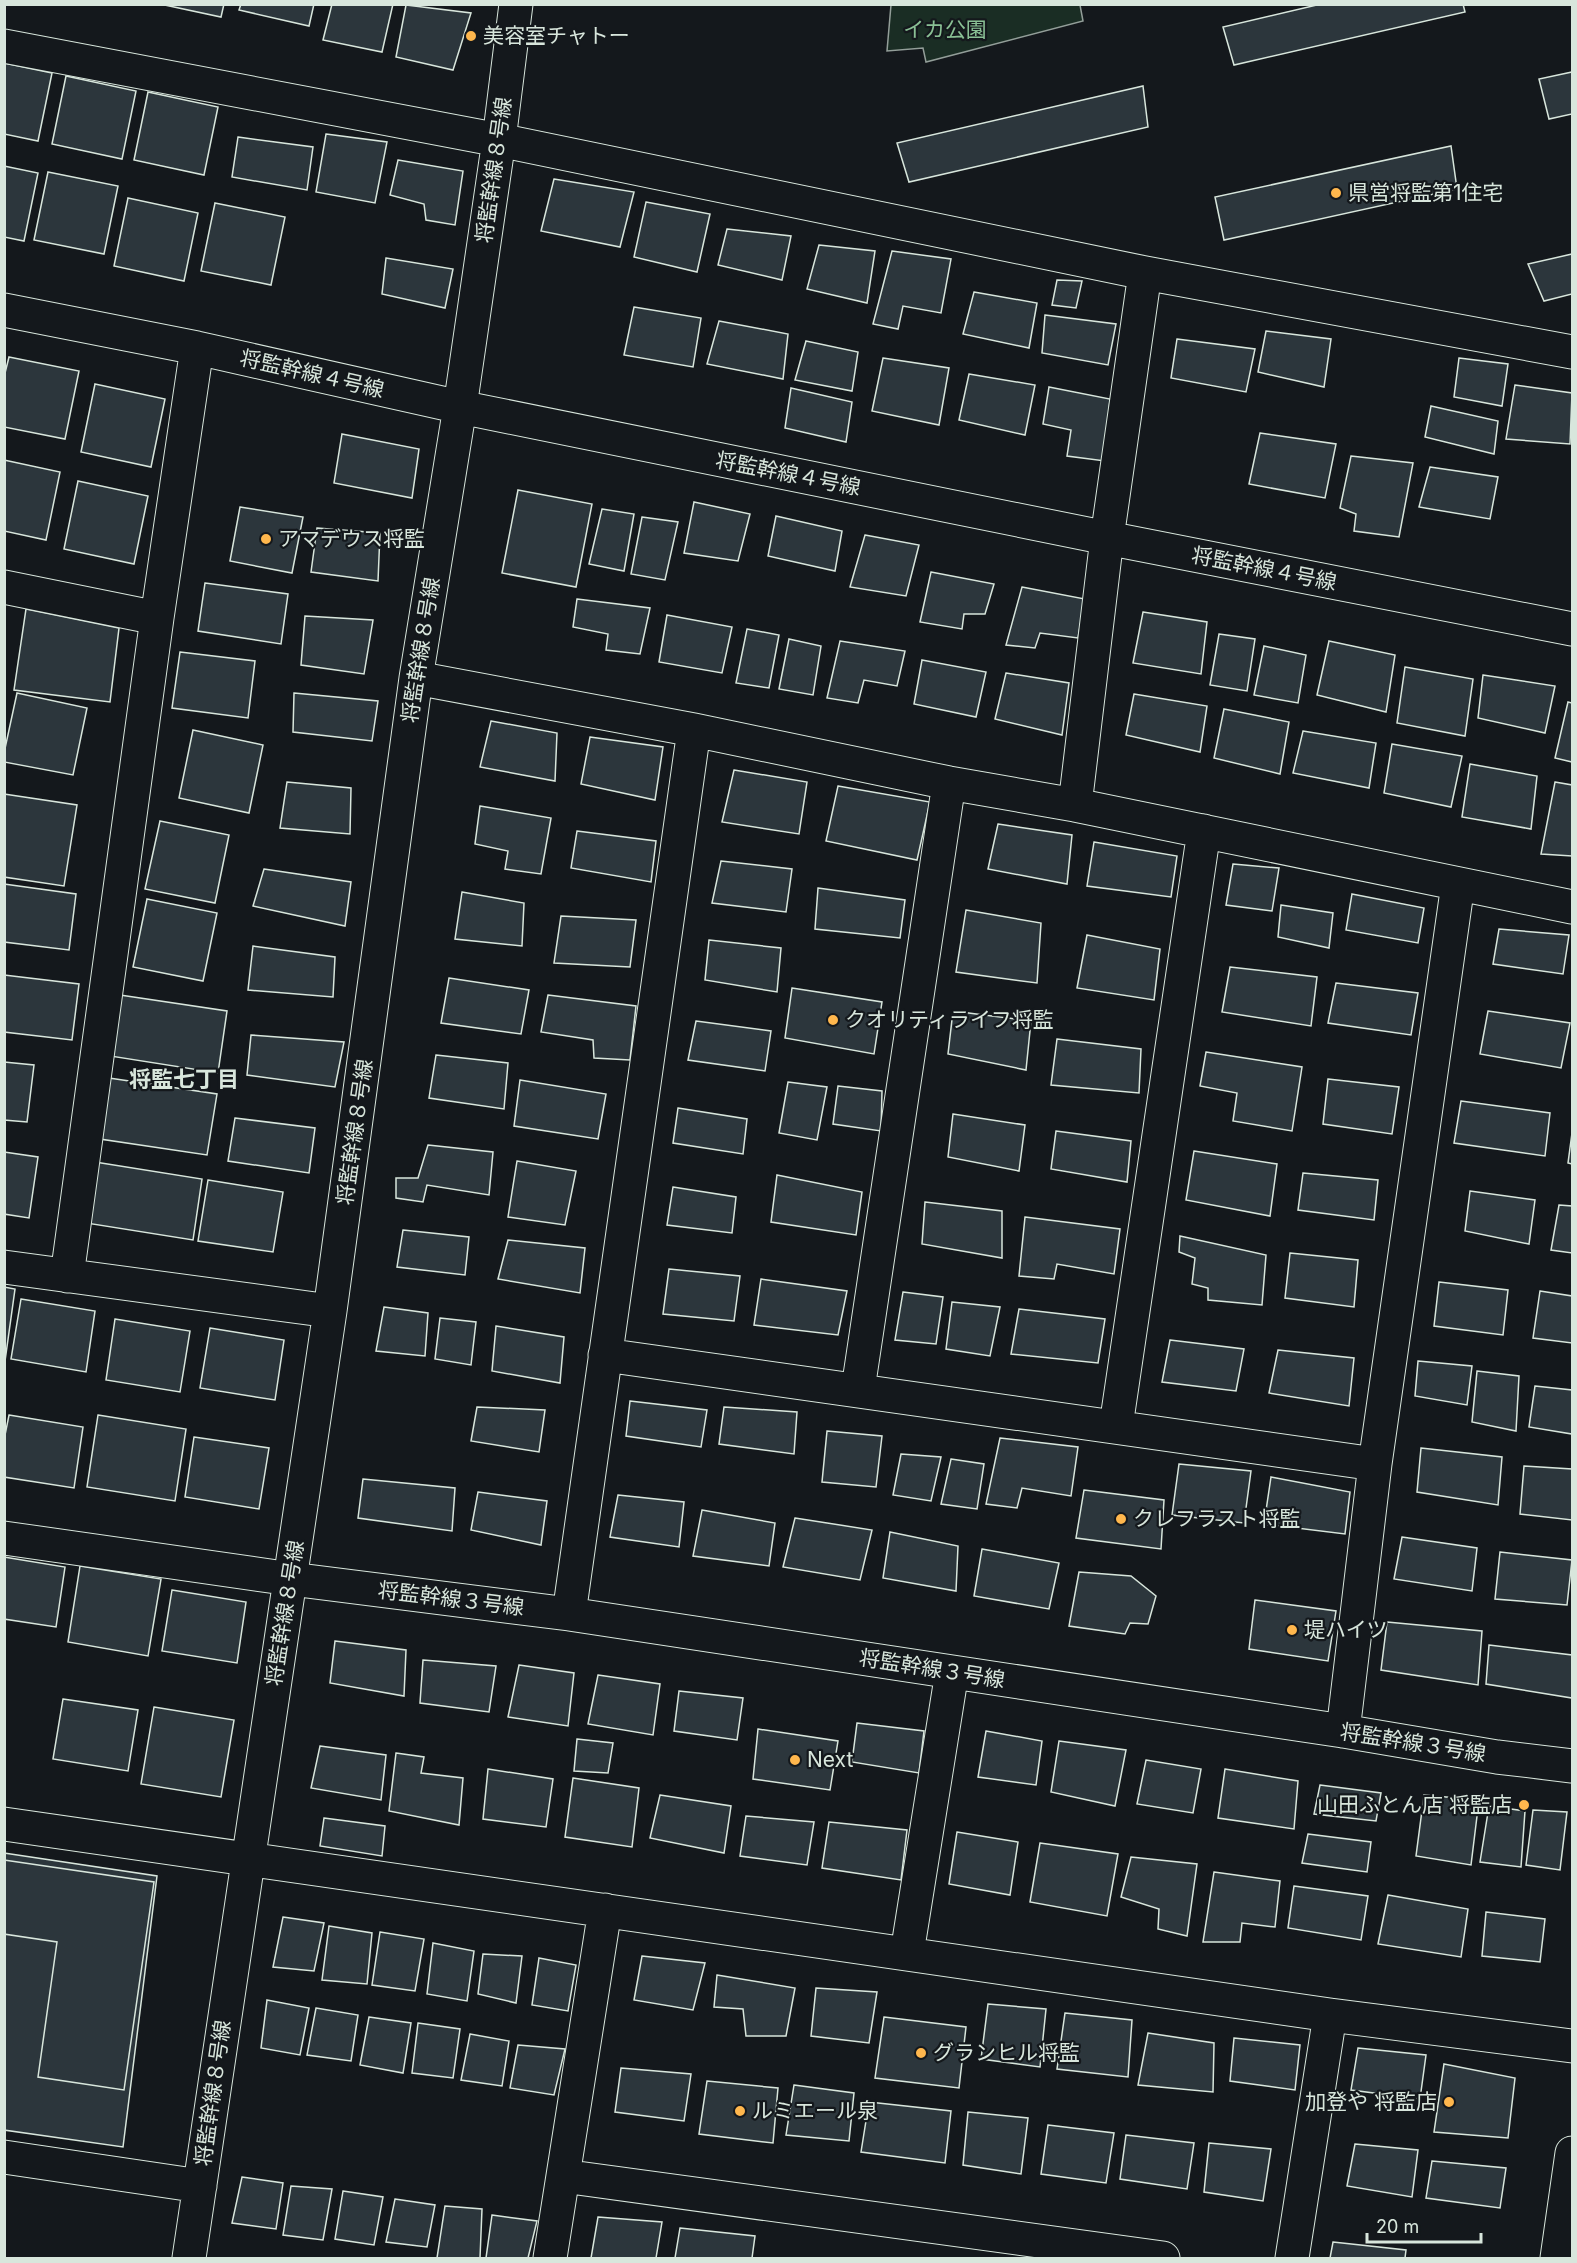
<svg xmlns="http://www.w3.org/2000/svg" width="1577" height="2263" font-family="Inter,'Noto Sans JP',sans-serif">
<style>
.green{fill:#1a2d24;stroke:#939e99;stroke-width:1.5}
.building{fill:#2c363c;stroke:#d8e6dc;stroke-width:1.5}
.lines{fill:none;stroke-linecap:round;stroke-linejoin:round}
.minor-casing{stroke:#d8e6dc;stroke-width:35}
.minor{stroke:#14181c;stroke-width:33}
.poi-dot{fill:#ffb74d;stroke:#14181c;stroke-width:2}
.labels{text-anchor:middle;stroke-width:4.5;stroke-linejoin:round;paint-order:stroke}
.park-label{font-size:21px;fill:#8ac095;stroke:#14181c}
.poi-label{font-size:21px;fill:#d8e6dc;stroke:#14181c;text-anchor:start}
.street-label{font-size:21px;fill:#d8e6dc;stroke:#14181c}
.neighbourhood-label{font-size:22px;font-weight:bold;fill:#d8e6dc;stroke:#14181c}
</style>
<rect width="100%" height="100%" fill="#14181c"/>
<path class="green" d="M891 5H1080L1083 21 926 62 923 48 887 51Z"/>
<path class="building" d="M160 4H224L221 17Z
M241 4H314L309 26 239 10Z
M332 4H393L382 52 323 40Z
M1321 4H1463L1465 12 1234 65 1223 27Z
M406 5 471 13 453 70 396 57Z
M4 63 52 73 38 141 4 134Z
M1572 72V114L1549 119 1539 79Z
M66 76 136 91 122 159 52 144Z
M1143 86 1148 127 909 182 897 143Z
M148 92 218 107 204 175 134 160Z
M326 134 387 142 375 203 316 192Z
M238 137 313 147 307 190 232 177Z
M1451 146 1457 189 1224 240 1215 197Z
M398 160 463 171 455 225 426 220 424 204 390 195Z
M4 166 38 173 24 241 4 237Z
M48 172 118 186 104 254 34 240Z
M554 179 634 192 620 247 541 231Z
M128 198 198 213 184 281 114 266Z
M646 202 710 214 697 272 634 257Z
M215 203 285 217 271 285 201 271Z
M727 229 791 236 782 280 718 265Z
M819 245 875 251 867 303 807 289Z
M892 251 951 259 941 313 903 306 898 329 873 324Z
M1572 254V294L1544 301 1528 264Z
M386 258 453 269 445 308 382 294Z
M1057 280 1082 281 1076 308 1052 305Z
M974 292 1037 303 1029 348 963 334Z
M634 307 701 318 693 367 624 355Z
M1045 315 1116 324 1108 365 1042 353Z
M719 321 788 334 783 379 707 364Z
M1266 331 1331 339 1324 387 1258 372Z
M1177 339 1255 349 1246 392 1171 378Z
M806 341 858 352 852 391 795 380Z
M9 357 79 371 65 439 4 427V377Z
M883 358 949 368 939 425 872 411Z
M1459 358 1508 364 1502 406 1454 397Z
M969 374 1035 385 1025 435 959 420Z
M95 384 165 399 151 467 81 452Z
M1515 385 1572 393 1570 444 1506 439Z
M1049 387 1110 399 1105 461 1067 456 1071 430 1043 424Z
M791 388 852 402 846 442 785 428Z
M1431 406 1498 421 1494 454 1425 437Z
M1260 433 1336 444 1325 498 1249 484Z
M342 434 419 449 412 498 334 483Z
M1351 456 1413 463 1399 537 1354 531 1356 514 1340 508Z
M4 460 60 472 46 540 4 531Z
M1430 467 1498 477 1490 519 1419 507Z
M78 481 148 496 134 564 64 549Z
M518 490 592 504 576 587 502 573Z
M694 502 750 514 738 561 684 553Z
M240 507 303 517 292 573 230 561Z
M602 509 634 514 624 571 589 564Z
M776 516 842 531 835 571 768 556Z
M642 517 678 522 665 580 631 574Z
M317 528 380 533 378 581 311 572Z
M865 535 919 545 906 596 850 587Z
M931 572 994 584 985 614H964L962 629 920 622Z
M205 583 288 594 281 644 198 631Z
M1022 587 1085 599 1078 638 1040 633 1035 648 1006 645Z
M577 599 650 608 640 654 606 650 608 634 573 627Z
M26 609 119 628 110 702 14 690Z
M1143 612 1207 622 1201 674 1133 663Z
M667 615 732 627 722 673 659 662Z
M305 616 373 620 364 674 301 665Z
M747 629 779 635 769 688 736 683Z
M1219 634 1255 639 1247 691 1210 685Z
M789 639 821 646 813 695 779 689Z
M840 641 905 651 897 686 864 680 858 703 827 698Z
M1329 641 1395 655 1386 712 1317 695Z
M1264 646 1306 655 1298 703 1254 695Z
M180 652 255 661 248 718 172 708Z
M922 660 986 672 976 717 914 704Z
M1405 667 1473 679 1465 736 1397 723Z
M1006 673 1069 683 1062 735 995 719Z
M1483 675 1555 686 1545 733 1478 718Z
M17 693 87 708 73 775 4 762V753Z
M294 693 378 701 372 741 293 732Z
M1134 694 1207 706 1200 752 1126 735Z
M1568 702 1572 703V762L1555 758Z
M1224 709 1289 722 1280 774 1214 758Z
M491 721 557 733 555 781 480 767Z
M193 730 263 745 249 813 179 798Z
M1303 731 1376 743 1369 788 1293 773Z
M590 737 663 747 655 800 581 784Z
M1392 744 1462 756 1451 807 1384 793Z
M1470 764 1537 776 1531 829 1462 817Z
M734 770 807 782 799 834 722 822Z
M287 782 351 788 350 834 280 828Z
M1555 782 1572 785V856L1541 854Z
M838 786 930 802 917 860 826 841Z
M4 794 77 805 64 886 4 877Z
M480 806 551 818 541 874 505 869 508 851 475 844Z
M160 821 229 835 215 903 145 889Z
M998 824 1072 835 1067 884 988 869Z
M577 831 656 841 651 882 571 868Z
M1094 842 1177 856 1171 897 1087 886Z
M721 861 792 869 786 912 712 903Z
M1233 864 1279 868 1272 911 1226 905Z
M264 869 351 882 345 926 253 906Z
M4 884 76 894 69 950 4 942Z
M818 888 905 900 900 938 815 929Z
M462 892 524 903 522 946 455 939Z
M1352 894 1424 908 1418 943 1346 930Z
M147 899 217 913 203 981 133 967Z
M1281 905 1333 913 1329 948 1278 937Z
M966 910 1041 923 1037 983 956 972Z
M561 916 636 920 630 967 554 963Z
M1499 929 1569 935 1563 974 1493 964Z
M1087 935 1160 949 1154 1000 1077 988Z
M709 940 781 948 777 992 705 980Z
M253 946 335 957 333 997 248 990Z
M1230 967 1317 977 1311 1026 1222 1012Z
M4 975 79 984 72 1040 4 1032Z
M449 978 529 990 521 1034 441 1023Z
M1336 983 1418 993 1411 1035 1328 1023Z
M792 988 882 1002 874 1054 785 1038Z
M120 995 227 1011 218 1073 110 1056Z
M548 995 636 1006 630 1060 594 1058 593 1040 541 1032Z
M953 1011 1031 1021 1026 1070 948 1054Z
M1488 1011 1570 1023 1561 1068 1480 1054Z
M696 1021 771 1031 765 1071 688 1060Z
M251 1035 344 1042 335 1087 247 1075Z
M1057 1039 1141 1049 1139 1093 1051 1085Z
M1206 1052 1302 1067 1292 1131 1233 1121 1237 1093 1200 1086Z
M436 1055 508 1063 504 1109 429 1098Z
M4 1062 34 1065 27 1122 4 1120Z
M109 1078 217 1094 207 1155 100 1139Z
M1328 1079 1399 1087 1392 1134 1323 1124Z
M520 1080 606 1094 598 1139 514 1126Z
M788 1082 827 1087 817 1140 779 1133Z
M838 1086 882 1091 881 1131 833 1124Z
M1461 1101 1550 1113 1545 1156 1454 1143Z
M678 1108 747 1119 743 1154 673 1143Z
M953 1114 1025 1125 1019 1171 948 1157Z
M235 1118 315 1128 309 1173 228 1161Z
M1056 1131 1131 1141 1127 1182 1051 1169Z
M1572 1133V1164L1568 1163Z
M428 1145 493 1152 489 1195 427 1185 423 1202 396 1198V1178H418Z
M1194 1151 1277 1164 1270 1216 1186 1200Z
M4 1152 38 1157 29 1218 4 1214Z
M517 1161 576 1171 565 1225 508 1217Z
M95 1162 202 1179 193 1240 86 1223Z
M1303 1173 1378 1180 1374 1220 1298 1210Z
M777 1175 862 1192 856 1235 771 1222Z
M208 1180 283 1192 273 1252 198 1241Z
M673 1187 736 1197 732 1233 667 1225Z
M1470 1191 1535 1200 1529 1244 1465 1231Z
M925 1202 1002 1211V1258L922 1244Z
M1559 1205 1572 1206V1253L1551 1250Z
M1025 1217 1120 1229 1114 1274 1057 1264 1054 1279 1019 1276Z
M403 1230 469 1237 465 1275 397 1267Z
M1180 1236 1266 1255 1262 1305 1208 1300V1288L1192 1284 1195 1258 1179 1252Z
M508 1240 585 1248 580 1293 498 1279Z
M1290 1253 1358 1260 1354 1307 1285 1298Z
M669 1269 740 1276 734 1321 663 1314Z
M761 1279 847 1291 838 1335 754 1325Z
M1439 1282 1508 1290 1503 1335 1434 1326Z
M4 1287 15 1289 5 1361H4Z
M1540 1291 1572 1296V1343L1533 1338Z
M903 1292 943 1297 936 1344 895 1340Z
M21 1299 95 1311 86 1372 11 1359Z
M952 1302 1000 1307 990 1356 946 1349Z
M384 1307 428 1313 425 1356 376 1351Z
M1019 1309 1105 1319 1098 1363 1011 1354Z
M440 1318 476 1322 471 1365 435 1359Z
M115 1319 190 1331 180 1392 106 1380Z
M496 1326 564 1337 560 1383 492 1371Z
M210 1328 284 1340 275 1400 200 1388Z
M1170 1340 1244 1349 1236 1391 1162 1382Z
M1278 1350 1354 1358 1349 1406 1269 1393Z
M1418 1361 1472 1366 1467 1405 1415 1396Z
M1477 1371 1519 1376 1516 1431 1472 1422Z
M1535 1386 1572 1390V1434L1529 1427Z
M630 1401 707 1410 701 1447 626 1436Z
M477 1407 545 1410 539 1452 471 1441Z
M724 1407 797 1412 794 1454 719 1444Z
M9 1415 83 1427 74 1488 4 1477V1440Z
M98 1415 186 1429 175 1501 87 1487Z
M827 1431 882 1436 876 1487 822 1482Z
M194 1437 269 1448 259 1509 185 1497Z
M1000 1438 1078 1447 1071 1496 1022 1488 1017 1508 986 1504Z
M1421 1448 1502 1457 1498 1505 1417 1492Z
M901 1454 941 1457 931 1501 893 1495Z
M951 1459 984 1464 977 1509 941 1504Z
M1179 1464 1251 1471 1244 1523 1172 1515Z
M1524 1466 1572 1469V1520L1520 1514Z
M1271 1477 1350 1492 1345 1534 1264 1524Z
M363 1479 455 1488 452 1531 358 1518Z
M1084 1490 1164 1500 1161 1549 1076 1538Z
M478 1492 547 1501 541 1545 471 1530Z
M618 1495 684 1502 679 1547 610 1537Z
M702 1510 775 1523 769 1566 693 1556Z
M795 1518 872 1530 860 1580 783 1567Z
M890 1532 958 1546 956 1591 883 1578Z
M1402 1537 1477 1548 1472 1591 1394 1579Z
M982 1549 1059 1563 1049 1609 974 1596Z
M1500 1552 1572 1560 1567 1605 1495 1599Z
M4 1557 65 1567 56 1627 4 1619Z
M80 1566 161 1579 148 1656 68 1642Z
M1079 1572 1131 1576 1156 1596 1148 1624 1130 1623 1125 1634 1069 1626Z
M172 1590 246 1602 237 1663 162 1651Z
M1255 1600 1336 1611 1328 1661 1249 1649Z
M1387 1622 1482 1631 1478 1685 1381 1670Z
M335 1641 406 1650 404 1696 330 1683Z
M1489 1645 1572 1655V1698L1486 1684Z
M423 1660 496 1666 489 1712 420 1703Z
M519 1665 574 1673 568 1726 508 1717Z
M598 1675 660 1684 653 1735 588 1724Z
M679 1691 743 1698 737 1740 674 1731Z
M63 1699 138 1710 128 1771 53 1759Z
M154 1707 234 1720 221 1797 141 1784Z
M857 1723 924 1731 919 1773 852 1762Z
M758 1729 838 1741 830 1790 753 1779Z
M986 1731 1042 1741 1036 1785 978 1777Z
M577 1739 613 1743 608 1773 574 1771Z
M1059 1741 1126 1750 1115 1806 1051 1792Z
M320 1746 386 1755 381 1800 311 1788Z
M396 1753 424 1757 421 1773 463 1778 459 1825 389 1811Z
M1146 1760 1201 1769 1193 1813 1137 1804Z
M488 1769 553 1779 546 1827 483 1819Z
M1225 1769 1298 1781 1294 1829 1218 1818Z
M573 1778 639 1788 632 1847 565 1837Z
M1320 1785 1381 1793 1376 1821 1314 1814Z
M660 1795 731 1806 724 1853 650 1838Z
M1424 1795 1479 1800 1471 1865 1416 1856Z
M1489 1806 1525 1811 1521 1867 1480 1862Z
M1533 1810 1567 1812 1560 1870 1526 1865Z
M746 1816 814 1822 807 1865 740 1856Z
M324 1818 385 1826 382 1856 320 1846Z
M829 1822 907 1830 901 1880 822 1868Z
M957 1832 1018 1842 1010 1895 949 1884Z
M1308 1834 1371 1842 1367 1872 1302 1863Z
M1040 1843 1118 1854 1107 1916 1030 1902Z
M4 1853 157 1876 123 2147 4 2130Z
M1131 1857 1197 1864 1187 1936 1158 1929 1159 1909 1121 1897Z
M4 1860 154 1882 124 2090 38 2077 57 1942 4 1934Z
M1214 1872 1280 1881 1275 1927 1242 1923 1240 1942H1203Z
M1294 1886 1368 1896 1361 1940 1288 1928Z
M1388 1895 1468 1909 1461 1957 1378 1944Z
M1486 1912 1545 1919 1540 1962 1482 1956Z
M283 1917 324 1923 314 1971 273 1967Z
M329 1926 372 1933 367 1984 322 1980Z
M380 1932 424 1939 415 1991 372 1985Z
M433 1943 474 1951 467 2001 427 1994Z
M483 1954 522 1956 516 2003 478 1994Z
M642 1956 705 1963 693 2010 634 2000Z
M539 1958 576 1965 568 2011 532 2005Z
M717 1975 795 1988 786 2036H746L743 2009 714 2007Z
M816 1988 877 1992 869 2043 811 2036Z
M267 2000 309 2008 300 2055 261 2048Z
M988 2004 1046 2009 1040 2067 981 2059Z
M316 2008 358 2015 351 2061 307 2055Z
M1065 2013 1132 2020 1128 2077 1057 2069Z
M369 2017 411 2023 403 2073 360 2065Z
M884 2017 966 2027 959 2088 875 2078Z
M418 2023 460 2029 453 2078 412 2073Z
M1148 2033 1214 2043 1213 2092 1138 2085Z
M470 2034 509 2041 502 2086 461 2080Z
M1234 2038 1300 2045 1295 2090 1230 2081Z
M518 2045 565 2049 554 2095 510 2088Z
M1358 2048 1426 2055 1420 2099 1351 2090Z
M1444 2064 1515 2078 1508 2138 1434 2132Z
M621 2068 691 2074 684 2121 615 2112Z
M707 2081 778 2088 773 2143 699 2134Z
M794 2085 854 2093 849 2141 786 2135Z
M869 2102 951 2111 945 2163 861 2152Z
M968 2112 1028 2118 1021 2174 963 2165Z
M1048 2125 1114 2133 1106 2183 1041 2174Z
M1126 2135 1194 2143 1187 2189 1120 2179Z
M1209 2143 1271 2149 1263 2201 1204 2192Z
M1355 2144 1418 2150 1412 2197 1347 2186Z
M1432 2161 1506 2168 1500 2208 1426 2198Z
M242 2177 283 2183 276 2229 232 2223Z
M291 2186 332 2189 323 2240 283 2235Z
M343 2191 383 2197 374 2245 335 2239Z
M395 2199 435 2205 427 2247 386 2242Z
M445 2206 482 2209 480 2258H437Z
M492 2215 537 2221 528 2258H486Z
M598 2217 662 2222 656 2258H591Z
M680 2228 755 2236 752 2258H675Z
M1333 2242 1406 2250 1405 2258H1330Z"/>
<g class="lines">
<defs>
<path id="minor" d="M4 46 499 140 1145 273 1572 352
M4 310 197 348 460 407 1107 538 1572 629
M4 587 157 618
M416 678 694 730 949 783 1075 805 1572 907
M1075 805 1107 538 1145 273
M4 1267 330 1311
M67 1276 157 618 197 348
M605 1355 1375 1464
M858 1389 949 783
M1116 1426 1204 831
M4 1538 291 1579 569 1614 1343 1731 1497 1757 1572 1766
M569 1614 694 730
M1343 1731 1375 1464 1458 884
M4 1824 1330 2015 1572 2046
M907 1953 952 1672
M4 2157 200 2186
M563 2176 1163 2258
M189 2258 330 1311 416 678 460 407 499 140 516 4
M550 2258 605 1910
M1292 2258 1330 2015
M1557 2258 1572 2153"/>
</defs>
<use href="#minor" class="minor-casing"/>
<use href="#minor" class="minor"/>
</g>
<g class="poi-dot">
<circle cx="471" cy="36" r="6"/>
<circle cx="1336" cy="193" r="6"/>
<circle cx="266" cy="539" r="6"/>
<circle cx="833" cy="1020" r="6"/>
<circle cx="1121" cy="1519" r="6"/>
<circle cx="1292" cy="1630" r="6"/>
<circle cx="795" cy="1760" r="6"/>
<circle cx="1524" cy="1805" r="6"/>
<circle cx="921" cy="2053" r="6"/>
<circle cx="1449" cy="2102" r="6"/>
<circle cx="740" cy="2111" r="6"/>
</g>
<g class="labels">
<g class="park-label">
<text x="945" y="37">イカ公園</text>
</g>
<g class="poi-label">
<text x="483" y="43">美容室チャトー</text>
<text x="1348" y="200">県営将監第1住宅</text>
<text x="278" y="546">アマデウス将監</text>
<text x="845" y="1027">クオリティライフ将監</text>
<text x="1133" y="1526">クレフラスト将監</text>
<text x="1304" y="1637">堤ハイツ</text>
<text x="807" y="1767">Next</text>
<text x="1512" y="1812" text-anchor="end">山田ふとん店 将監店</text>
<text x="933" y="2060">グランヒル将監</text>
<text x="1437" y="2109" text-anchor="end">加登や 将監店</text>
<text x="752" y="2118">ルミエール泉</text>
</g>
<g class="street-label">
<text transform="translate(494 170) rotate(-82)" y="7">将監幹線８号線</text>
<text transform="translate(312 374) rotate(13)" y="7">将監幹線４号線</text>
<text transform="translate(788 474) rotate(11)" y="7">将監幹線４号線</text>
<text transform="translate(1264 569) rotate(11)" y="7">将監幹線４号線</text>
<text transform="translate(421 650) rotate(-81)" y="7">将監幹線８号線</text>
<text transform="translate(355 1132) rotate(-82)" y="7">将監幹線８号線</text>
<text transform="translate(451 1599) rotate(7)" y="7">将監幹線３号線</text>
<text transform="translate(285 1613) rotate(-81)" y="7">将監幹線８号線</text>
<text transform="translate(932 1669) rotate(9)" y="7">将監幹線３号線</text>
<text transform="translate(1413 1743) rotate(9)" y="7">将監幹線３号線</text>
<text transform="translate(213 2093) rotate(-82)" y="7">将監幹線８号線</text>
</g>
<g class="neighbourhood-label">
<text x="184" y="1087">将監七丁目</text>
</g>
</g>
<rect width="1577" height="2263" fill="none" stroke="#d8e6dc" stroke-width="12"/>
<path d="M1367 2233v9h114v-9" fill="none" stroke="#d8e6dc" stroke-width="3"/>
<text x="1376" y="2233" font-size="18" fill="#d8e6dc" stroke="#14181c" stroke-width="4.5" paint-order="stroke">20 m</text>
</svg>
